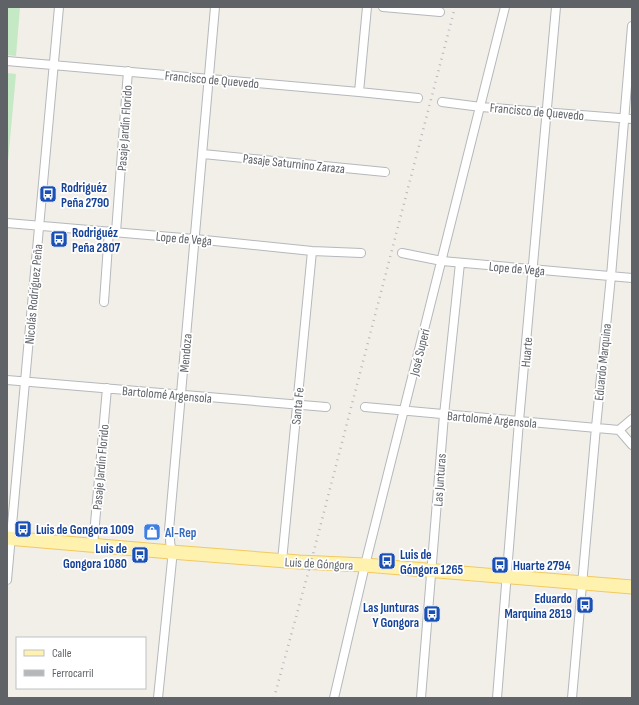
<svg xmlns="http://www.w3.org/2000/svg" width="639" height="705" font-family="'Sofia Sans Condensed',sans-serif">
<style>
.green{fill:#c5e8c5}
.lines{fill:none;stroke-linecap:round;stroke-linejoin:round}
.minor-casing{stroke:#b5b8bc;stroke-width:10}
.primary-casing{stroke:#f2c960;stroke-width:15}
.minor{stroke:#fff;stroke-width:8}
.primary{stroke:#fff2af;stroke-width:13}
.rail{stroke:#b6b7b8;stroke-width:2.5;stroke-dasharray:1 5;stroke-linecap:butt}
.labels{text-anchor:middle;stroke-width:3.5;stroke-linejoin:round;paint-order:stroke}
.street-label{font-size:13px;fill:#5f6368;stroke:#fff}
.transit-label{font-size:13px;font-weight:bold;fill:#164399;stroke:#fff;text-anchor:start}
.shop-label{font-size:13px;font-weight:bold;fill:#366cbe;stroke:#fff;text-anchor:start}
</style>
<rect width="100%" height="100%" fill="#f1efe8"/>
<path class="green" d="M7 7H20L16 56 7 55Z
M7 73 16 74 7 172Z"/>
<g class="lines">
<defs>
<path id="minor" d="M383 7 440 12
M7 61 359 92 418 98
M359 92 367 7
M442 102 481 107 632 119
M203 154 385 172
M7 223 195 239 312 251 361 253
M116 232 128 71
M402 253 442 261 632 278
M104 302 109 231
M7 380 326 407
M365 407 619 430
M619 430 632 445
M619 430 632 419
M93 546 107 388
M282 561 312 251
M7 580 59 7
M158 698 172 560 169 530 215 7
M334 698 365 565 505 7
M421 698 444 415 460 263
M497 698 519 421 556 7
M572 698 596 427 611 276 632 26"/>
<path id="primary" d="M7 538 171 552 299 562 365 565 632 587"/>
</defs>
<use href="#minor" class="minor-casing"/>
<use href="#primary" class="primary-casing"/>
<use href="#minor" class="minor"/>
<use href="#primary" class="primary"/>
<path class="rail" d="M274 698 311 562 455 7"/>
</g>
<defs>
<symbol id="bus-square" viewBox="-11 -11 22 22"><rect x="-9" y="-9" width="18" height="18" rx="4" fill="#1a4fb4" stroke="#fff"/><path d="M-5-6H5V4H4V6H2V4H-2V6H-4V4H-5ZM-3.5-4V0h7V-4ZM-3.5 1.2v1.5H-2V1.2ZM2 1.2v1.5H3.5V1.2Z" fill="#fff"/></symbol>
<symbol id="shop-square" viewBox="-11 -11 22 22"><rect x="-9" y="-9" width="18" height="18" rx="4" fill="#3f7fe0" stroke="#fff"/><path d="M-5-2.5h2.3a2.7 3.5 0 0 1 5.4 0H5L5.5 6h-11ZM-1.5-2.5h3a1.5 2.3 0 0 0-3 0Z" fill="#fff"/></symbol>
</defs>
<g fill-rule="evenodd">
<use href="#bus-square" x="38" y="184" width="20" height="20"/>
<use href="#bus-square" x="49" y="229" width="20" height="20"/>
<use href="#bus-square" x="13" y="519" width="20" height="20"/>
<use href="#shop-square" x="142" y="522" width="20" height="20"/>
<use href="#bus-square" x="130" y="545" width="20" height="20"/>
<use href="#bus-square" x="377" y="551" width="20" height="20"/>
<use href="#bus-square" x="490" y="555" width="20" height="20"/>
<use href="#bus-square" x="575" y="595" width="20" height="20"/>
<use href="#bus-square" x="422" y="604" width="20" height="20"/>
</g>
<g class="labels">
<g class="street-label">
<text transform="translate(212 79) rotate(5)" y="5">Francisco de Quevedo</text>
<text transform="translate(537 111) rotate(5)" y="5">Francisco de Quevedo</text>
<text transform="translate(124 128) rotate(-86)" y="5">Pasaje Jardín Florido</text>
<text transform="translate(294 163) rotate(6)" y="5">Pasaje Saturnino Zaraza</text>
<text transform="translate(184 238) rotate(5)" y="5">Lope de Vega</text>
<text transform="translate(517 268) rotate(5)" y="5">Lope de Vega</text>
<text transform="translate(33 294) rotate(-85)" y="5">Nicolás Rodríguez Peña</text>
<text transform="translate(419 352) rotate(-76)" y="5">José Superí</text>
<text transform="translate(526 352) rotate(-85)" y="5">Huarte</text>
<text transform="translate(185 353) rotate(-85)" y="5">Mendoza</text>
<text transform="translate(602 362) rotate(-84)" y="5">Eduardo Marquina</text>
<text transform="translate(167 394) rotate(5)" y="5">Bartolomé Argensola</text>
<text transform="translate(297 406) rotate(-85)" y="5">Santa Fe</text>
<text transform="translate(492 419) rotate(5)" y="5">Bartolomé Argensola</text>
<text transform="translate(100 467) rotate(-85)" y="5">Pasaje Jardín Florido</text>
<text transform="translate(439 480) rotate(-86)" y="5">Las Junturas</text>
<text transform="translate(319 563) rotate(3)" y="5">Luis de Góngora</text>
</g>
<g class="transit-label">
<text x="61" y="192">Rodriguéz<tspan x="61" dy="15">Peña 2790</tspan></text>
<text x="72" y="237">Rodriguéz<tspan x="72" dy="15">Peña 2807</tspan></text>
<text x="36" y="534">Luis de Gongora 1009</text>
<text x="127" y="553" text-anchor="end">Luis de<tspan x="127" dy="15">Gongora 1080</tspan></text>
<text x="400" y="559">Luis de<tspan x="400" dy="15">Góngora 1265</tspan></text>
<text x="513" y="570">Huarte 2794</text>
<text x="572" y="603" text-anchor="end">Eduardo<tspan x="572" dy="15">Marquina 2819</tspan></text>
<text x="419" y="612" text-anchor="end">Las Junturas<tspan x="419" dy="15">Y Gongora</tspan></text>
</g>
<g class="shop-label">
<text x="165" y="537">Al-Rep</text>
</g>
</g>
<rect width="639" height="705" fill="none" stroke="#5f6368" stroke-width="16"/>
<rect x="16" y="637" width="130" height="52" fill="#ffffff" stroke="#bfc1c3"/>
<rect x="24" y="650" width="20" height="6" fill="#fff2af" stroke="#bfc1c3"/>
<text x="52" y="657" font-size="12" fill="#5f6368">Calle</text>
<rect x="24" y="670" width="20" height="6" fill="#b6b7b8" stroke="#bfc1c3"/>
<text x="52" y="677" font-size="12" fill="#5f6368">Ferrocarril</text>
</svg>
